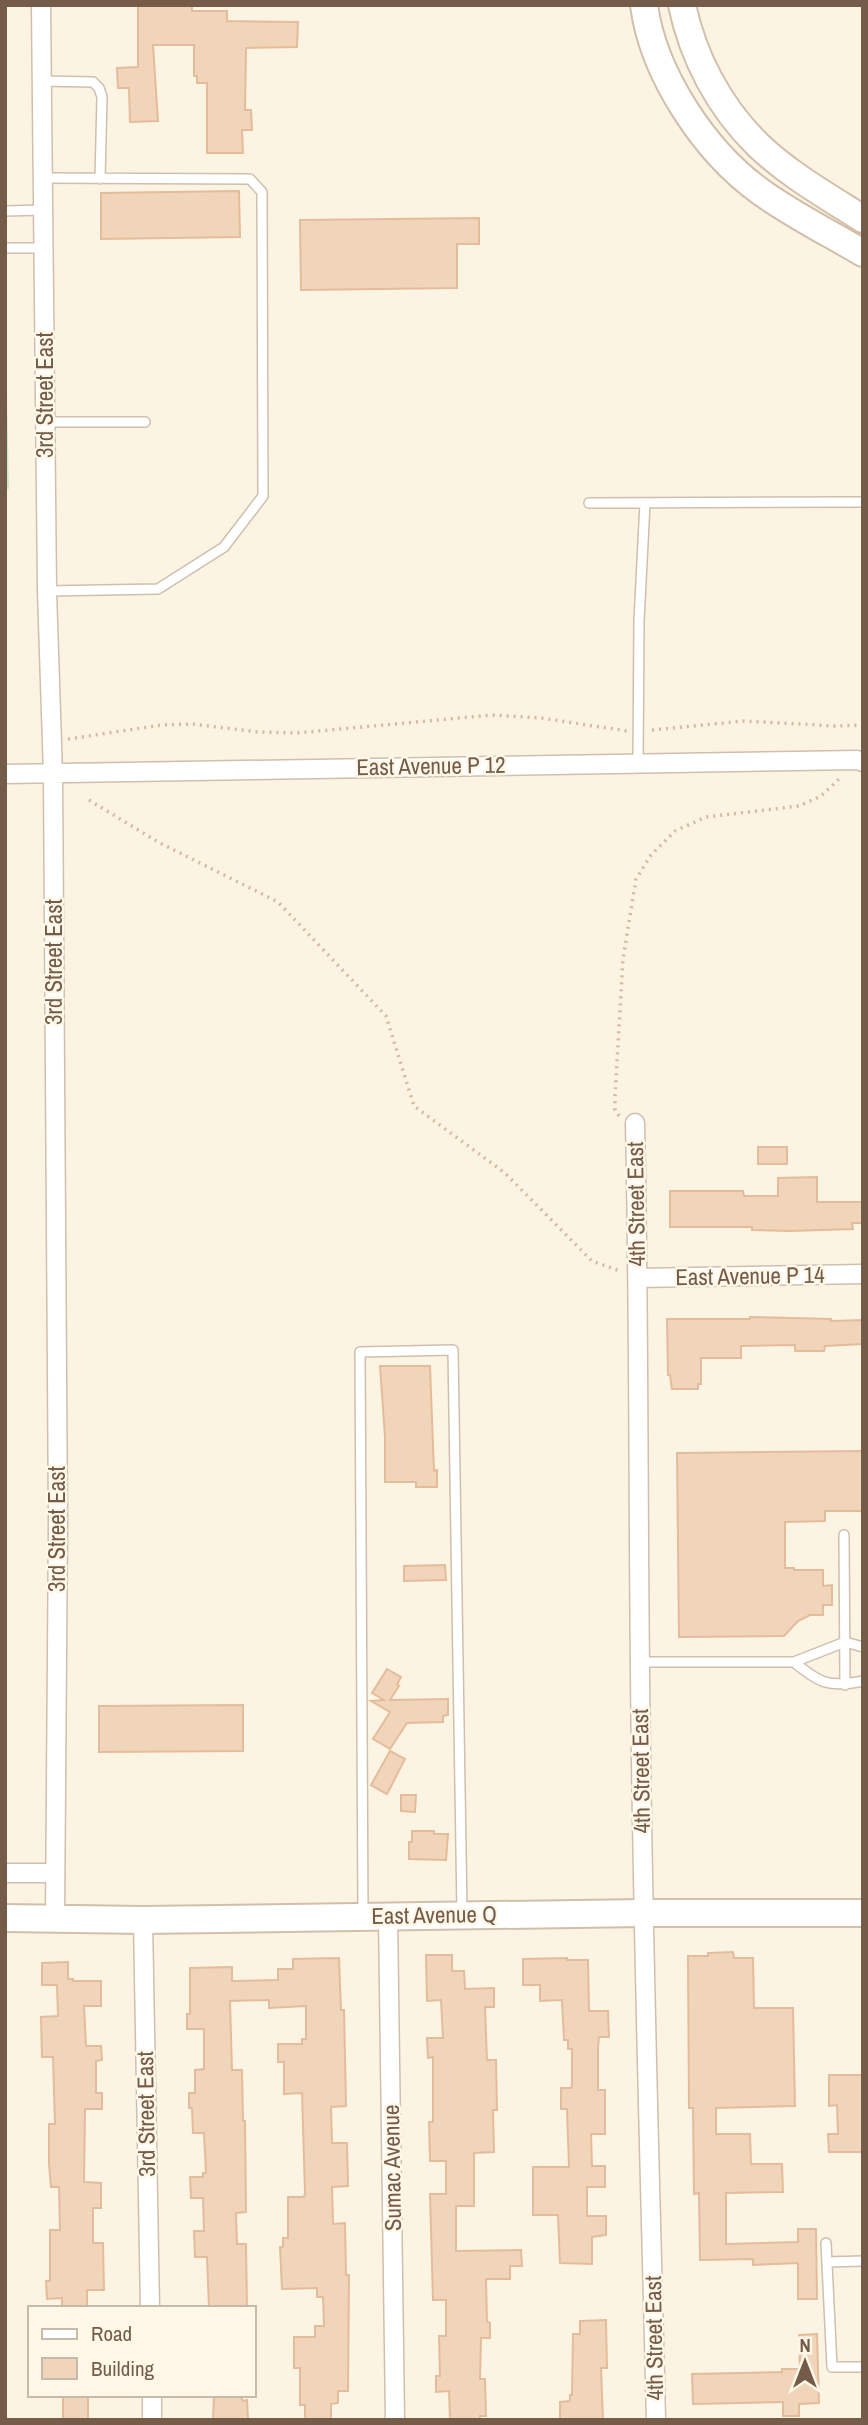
<svg xmlns="http://www.w3.org/2000/svg" width="868" height="2425" font-family="'Archivo Narrow',sans-serif">
<style>
.green{fill:#cee9c1}
.building{fill:#f1d5ba;stroke:#e4bc9b;stroke-width:2}
.lines{fill:none;stroke-linecap:round;stroke-linejoin:round}
.lane-casing{stroke:#cfbfac;stroke-width:12}
.street-casing{stroke:#cfbfac;stroke-width:21}
.secondary-casing{stroke:#d2bfa9;stroke-width:30}
.path{stroke:#d6b89e;stroke-width:3.5;stroke-dasharray:2 5;stroke-linecap:butt}
.lane{stroke:#fff;stroke-width:9}
.street{stroke:#fff;stroke-width:18}
.secondary{stroke:#fff;stroke-width:26}
.labels{text-anchor:middle;stroke-width:5;stroke-linejoin:round;paint-order:stroke}
.street-label{font-size:23px;fill:#745c49;stroke:#fff8e9}
</style>
<rect width="100%" height="100%" fill="#fcf4e3"/>
<path class="green" d="M5 297 9 489H5Z"/>
<path class="building" d="M138 5H192V11H227V21L298 22 297 47 246 48 245 110H251L252 130H242L243 153H207V83H197V76H194V45H153L158 121 130 122 129 88H118L117 68 138 67Z
M239 191 240 237 101 239V193Z
M479 218V244H457V288L301 290 300 220Z
M758 1147H787V1164H758Z
M817 1177V1202H863V1223H852L853 1229 790 1231 752 1230V1227H670V1191H743L744 1196H778V1178Z
M750 1317 831 1319V1321L863 1320V1344L825 1346 824 1351H795V1345L741 1346V1358H701V1384H698V1389H672L670 1375H668L667 1319H750Z
M380 1366H430L434 1471 437 1470V1487H416V1482H385V1437Z
M863 1451V1511H825V1521L785 1522V1568H794V1570H823V1586L832 1585V1605H823V1615H810L798 1621 784 1636 679 1637 677 1453Z
M445 1565 446 1580 404 1581V1566Z
M387 1669 401 1677 397 1685 399 1686 390 1700 448 1699V1715L443 1716V1722L407 1723 390 1749 373 1739 390 1712 371 1701 384 1700 372 1693Z
M243 1705V1751L99 1752V1706Z
M390 1751 405 1759 387 1794 371 1785Z
M401 1795H416L415 1812 401 1811Z
M412 1831H434V1834H448L446 1860 409 1859V1842H412Z
M733 1952 734 1958H753L754 2008H793L795 2106 716 2108V2134H750L751 2164H782L783 2192 726 2193V2244L798 2242V2229H816L817 2299H798V2263L753 2265V2259L700 2260 699 2193 694 2194 693 2108H689L688 1956H708V1953Z
M426 1955H452V1971H464L465 1989 494 1988V2007H485L487 2060H496L497 2110H493L494 2152 474 2153V2206H456V2251L521 2250 522 2266H510V2279H486L487 2321 490 2323V2338H481L480 2379H485L486 2416H480V2420H450L449 2391 436 2392V2376H440L439 2336H446V2300H433L430 2194H446V2161H430L429 2122H433V2057L428 2058 427 2038H443L441 2000 427 2001Z
M339 1958 341 2010H344L346 2106 331 2107 332 2143H347L348 2186 332 2187 333 2224 345 2223 346 2275H349L348 2391H338V2403L331 2404V2420H305V2405H300V2368H294V2337H315V2326H324L323 2297H317V2288L282 2289 280 2247H283V2238H288V2197H304L305 2193 302 2093 284 2094V2062H278V2044H302V2039H306V2006L269 2008V2000L230 2001 232 2070H242L243 2121H245L246 2212 236 2213 237 2244H246L247 2308H209L207 2257H195L194 2231H204L203 2198H191L190 2177H203V2173H206L204 2133H193L192 2108H189V2093H195V2070L204 2069V2029H187V2014H190V1968L232 1967V1981L278 1980V1969H293V1959Z
M567 1958V1960H588L589 2011H608L609 2037H599L598 2048V2090H605V2134H591L592 2166H605V2187H587V2216H606V2235L592 2237V2264L560 2263 558 2215H533V2167H569L567 2109H561V2088H571L572 2085V2049H568V2040H564L562 2000 540 2001V1985H523V1959Z
M68 1962V1979H73V1981H101V2006H84L86 2046H101L102 2060 96 2061V2093H102V2109H85L84 2182 101 2183V2208H93V2243H103L104 2290H87V2308H62V2298L47 2299 46 2281H50V2230H60L59 2187H51L49 2164V2124H55L53 2057H42L41 2017 58 2016 57 1985H42V1963Z
M829 2075H863V2152H829L828 2134H838L837 2105 829 2106Z
M606 2320 607 2368H601L603 2420H560V2402L570 2401V2395H572L573 2334H580V2321Z
M817 2334 819 2403 799 2404V2416H783V2402L693 2404 692 2374 782 2372V2369H800L799 2335Z
M63 2395H88V2420H63Z
M214 2395H240L243 2401 247 2400 248 2420H213Z"/>
<g class="lines">
<defs>
<path id="lane" d="M42 81 93 82 99 88 102 97 100 179
M43 178 250 179 262 192 263 496 224 547 158 589 47 591
M5 211 43 210
M5 248H43
M45 422H145
M589 503 863 502
M638 762 639 621 645 503
M844 1535 845 1685
M640 1662H794L845 1642 863 1647
M794 1662C819 1683 829 1688 863 1681
M363 1914 360 1352 453 1350 462 1912
M826 2243 832 2367H863
M827 2262 863 2261"/>
<path id="street" d="M41 5 47 591 53 774 58 1523 55 1918
M5 774 857 760 863 762
M635 1123C639 1305 638 1488 640 1670 642 1920 650 2170 656 2420
M638 1278 863 1274
M5 1873H54
M388 1916 395 2420
M143 1920 150 2308
M152 2395V2420"/>
<path id="secondary" d="M644 5C653 74 705 152 761 192 793 215 829 233 863 253
M682 5C693 57 719 107 758 145 788 174 827 196 863 219
M5 1918 143 1920 643 1913H863"/>
</defs>
<use href="#lane" class="lane-casing"/>
<use href="#street" class="street-casing"/>
<use href="#secondary" class="secondary-casing"/>
<path class="path" d="M652 730 744 721 835 726 863 725
M68 739 162 725 192 724 258 732 297 733 492 715 541 718 627 731
M89 800 158 842 278 902 386 1016 414 1106 505 1173 592 1261 620 1271
M619 1116 615 1110V1097L623 959 636 879 651 855 675 831 706 817 799 806 821 796 839 779"/>
<use href="#lane" class="lane"/>
<use href="#street" class="street"/>
<use href="#secondary" class="secondary"/>
</g>
<g class="labels">
<g class="street-label">
<text transform="translate(45 395) rotate(-90)" y="8">3rd Street East</text>
<text transform="translate(431 766) rotate(-1)" y="8">East Avenue P 12</text>
<text transform="translate(54 962) rotate(-90)" y="8">3rd Street East</text>
<text transform="translate(636 1204) rotate(-91)" y="8">4th Street East</text>
<text transform="translate(750 1276) rotate(-1)" y="8">East Avenue P 14</text>
<text transform="translate(57 1529) rotate(-90)" y="8">3rd Street East</text>
<text transform="translate(641 1771) rotate(-91)" y="8">4th Street East</text>
<text transform="translate(434 1915) rotate(-1)" y="8">East Avenue Q</text>
<text transform="translate(146 2114) rotate(-91)" y="8">3rd Street East</text>
<text transform="translate(392 2168) rotate(-91)" y="8">Sumac Avenue</text>
<text transform="translate(654 2338) rotate(-91)" y="8">4th Street East</text>
</g>
</g>
<rect width="868" height="2425" fill="none" stroke="#745c49" stroke-width="14"/>
<rect x="28" y="2306" width="228" height="91" fill="#fff8e9" stroke="#c7baa9" stroke-width="2"/>
<rect x="42" y="2329" width="35" height="10" fill="#ffffff" stroke="#c7baa9" stroke-width="2"/>
<text x="91" y="2341" font-size="21" fill="#745c49">Road</text>
<rect x="42" y="2358" width="35" height="21" fill="#f1d5ba" stroke="#c7baa9" stroke-width="2"/>
<text x="91" y="2376" font-size="21" fill="#745c49">Building</text>
<g transform="translate(805 2362)" stroke="#fff8e9" stroke-width="5" paint-order="stroke">
<path d="M0-5L12 26L0 18L-12 26Z" fill="#745c49"/>
<text y="-10" font-size="19" font-weight="bold" text-anchor="middle" fill="#745c49">N</text>
</g>
</svg>
